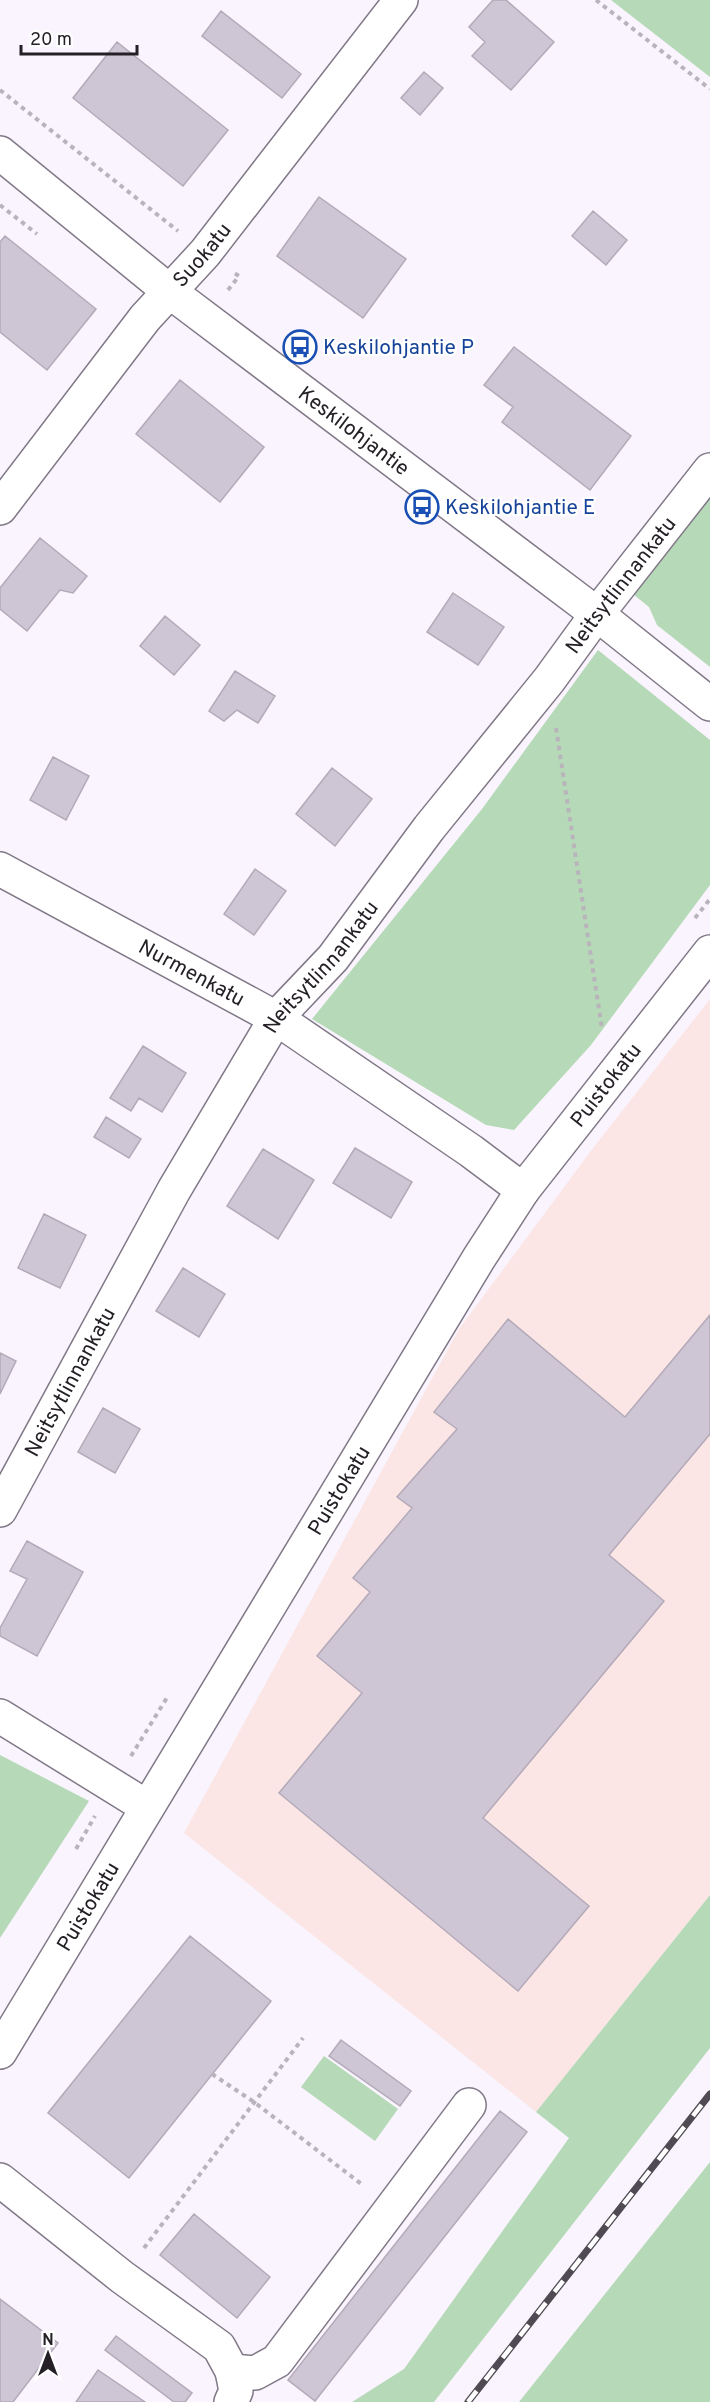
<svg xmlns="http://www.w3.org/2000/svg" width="710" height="2402" font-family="Overpass,sans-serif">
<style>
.commercial{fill:#fce6e5}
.green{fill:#b6d9b7}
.building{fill:#cfc6d5;stroke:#b3aab9;stroke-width:1.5}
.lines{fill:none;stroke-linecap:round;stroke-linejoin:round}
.minor-casing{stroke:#817887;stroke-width:36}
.path{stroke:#b9b4bc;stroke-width:4;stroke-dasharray:4.5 4.5;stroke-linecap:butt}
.minor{stroke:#fff;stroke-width:33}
.rail-casing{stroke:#504b52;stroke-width:7}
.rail{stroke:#fff;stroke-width:4.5;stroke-dasharray:14;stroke-linecap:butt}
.labels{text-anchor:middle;stroke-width:4.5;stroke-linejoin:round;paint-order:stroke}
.street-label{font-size:21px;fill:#242026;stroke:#fff}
.transit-label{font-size:21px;fill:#164399;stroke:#fff;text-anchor:start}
</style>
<rect width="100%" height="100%" fill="#f9f4fd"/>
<path class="commercial" d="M710 999V1895L536 2112 184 1833 459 1329 593 1148Z"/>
<path class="green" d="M611 0H710V77Z
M710 490V667L657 625 649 607 628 590Z
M598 650 710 740V885L591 1045 514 1130 486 1125 312 1019 482 809Z
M0 1755 89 1801 0 1938Z
M710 1895V2048L434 2402H352L404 2369 569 2138 536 2112Z
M324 2056 398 2109 375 2141 301 2087Z
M710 2162V2402H519Z"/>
<path class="building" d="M493 0H506L554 42 511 90 472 56 485 42 469 27Z
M221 11 301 74 282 98 202 36Z
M117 42 228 130 183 186 73 98Z
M424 72 443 88 420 115 401 98Z
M319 197 406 259 363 318 277 256Z
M593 211 627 240 606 265 572 236Z
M5 236 96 309 47 370 0 332V242Z
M514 347 631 436 590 490 502 422 513 407 484 385Z
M180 380 264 447 220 502 136 434Z
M40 538 87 576 73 593 60 590 27 631 0 609V588Z
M453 593 504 627 478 665 427 632Z
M165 616 200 645 174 675 140 646Z
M235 671 275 696 258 723 237 710 224 721 209 711Z
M53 757 89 776 66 820 30 800Z
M332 768 372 799 335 846 296 814Z
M255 869 286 891 254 935 224 914Z
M143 1046 186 1073 162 1112 139 1098 131 1111 110 1098Z
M106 1117 141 1139 129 1158 94 1137Z
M355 1148 412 1182 391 1218 333 1183Z
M263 1149 314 1180 278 1239 227 1206Z
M44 1214 86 1235 60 1288 18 1268Z
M183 1268 225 1294 199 1337 156 1311Z
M710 1315V1434L609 1555 664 1601 483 1818 589 1906 518 1991 279 1793 362 1693 317 1656 370 1592 353 1578 412 1508 397 1497 457 1429 434 1412 508 1319 625 1417Z
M0 1353 16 1361 0 1394Z
M103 1408 140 1429 115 1473 78 1452Z
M27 1541 83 1572 37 1656 0 1636V1628L27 1579 10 1571Z
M190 1936 271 2001 129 2178 48 2113Z
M341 2040 411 2091 400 2106 329 2056Z
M500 2111 527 2132 315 2401 288 2380Z
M194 2214 270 2277 237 2318 160 2255Z
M0 2299 58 2343 13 2402H0Z
M116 2336 192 2393 185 2402H174L105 2350Z
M98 2370 145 2402H76Z"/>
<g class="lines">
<defs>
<g id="minor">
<path id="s1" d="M0 153 169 291 597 614 710 704"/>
<path id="s2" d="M0 508 145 318 205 253 401 0"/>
<path id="s3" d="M0 869 276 1018 471 1151 523 1190"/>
<path id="s4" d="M0 1510 174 1190 276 1018 333 958 429 828 549 680 597 614 710 470"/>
<path d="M0 1716 147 1807"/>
<path id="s5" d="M0 2052 479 1258 523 1190 710 952"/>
<path d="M0 2180 122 2277 219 2347 232 2371 236 2391 231 2402"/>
<path d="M232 2371 255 2373 277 2361 469 2105"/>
</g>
</defs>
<use href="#minor" class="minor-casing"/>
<path class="path" d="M596 0 710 89
M0 90 178 231
M0 205 37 234
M228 290 239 276 234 273
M556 728 602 1029
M695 918 710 899
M131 1756 168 1696
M76 1849 95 1816
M212 2074 254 2102 364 2186
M144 2248 303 2038"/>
<use href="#minor" class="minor"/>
<defs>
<path id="rail" d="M468 2402 710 2094"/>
</defs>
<use href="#rail" class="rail-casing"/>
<use href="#rail" class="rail"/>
</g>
<defs>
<symbol id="bus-ring" viewBox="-11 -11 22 22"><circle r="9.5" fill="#fff" stroke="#1a4fb4" stroke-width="1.5"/><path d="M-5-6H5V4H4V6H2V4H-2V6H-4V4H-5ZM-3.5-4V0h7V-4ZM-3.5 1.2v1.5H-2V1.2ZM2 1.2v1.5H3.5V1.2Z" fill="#1a4fb4"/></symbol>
</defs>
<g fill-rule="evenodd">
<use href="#bus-ring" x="281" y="328" width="38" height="38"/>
<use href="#bus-ring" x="403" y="488" width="38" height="38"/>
</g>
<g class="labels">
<g class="street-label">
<text dy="7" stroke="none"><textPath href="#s2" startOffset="324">Suokatu</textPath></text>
<text dy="7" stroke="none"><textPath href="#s1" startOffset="450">Keskilohjantie</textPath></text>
<text dy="7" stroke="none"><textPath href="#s4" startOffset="1118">Neitsytlinnankatu</textPath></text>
<text dy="7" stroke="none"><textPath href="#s4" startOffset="632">Neitsytlinnankatu</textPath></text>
<text dy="7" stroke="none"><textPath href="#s3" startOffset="218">Nurmenkatu</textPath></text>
<text dy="7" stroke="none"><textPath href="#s5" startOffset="1142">Puistokatu</textPath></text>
<text dy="7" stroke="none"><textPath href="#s4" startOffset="146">Neitsytlinnankatu</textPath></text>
<text dy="7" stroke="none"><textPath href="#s5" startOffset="656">Puistokatu</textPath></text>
<text dy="7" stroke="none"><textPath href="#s5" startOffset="170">Puistokatu</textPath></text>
</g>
<g class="transit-label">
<text x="323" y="354">Keskilohjantie P</text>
<text x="445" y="514">Keskilohjantie E</text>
</g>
</g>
<g transform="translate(48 2354)" stroke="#ffffff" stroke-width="4.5" paint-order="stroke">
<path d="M0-4.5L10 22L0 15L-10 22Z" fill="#242026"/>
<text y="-9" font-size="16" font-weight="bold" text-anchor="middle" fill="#242026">N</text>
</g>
<path d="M21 45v9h116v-9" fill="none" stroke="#242026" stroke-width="3"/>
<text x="30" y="45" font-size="18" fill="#242026" stroke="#ffffff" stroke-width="4.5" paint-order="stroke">20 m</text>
</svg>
